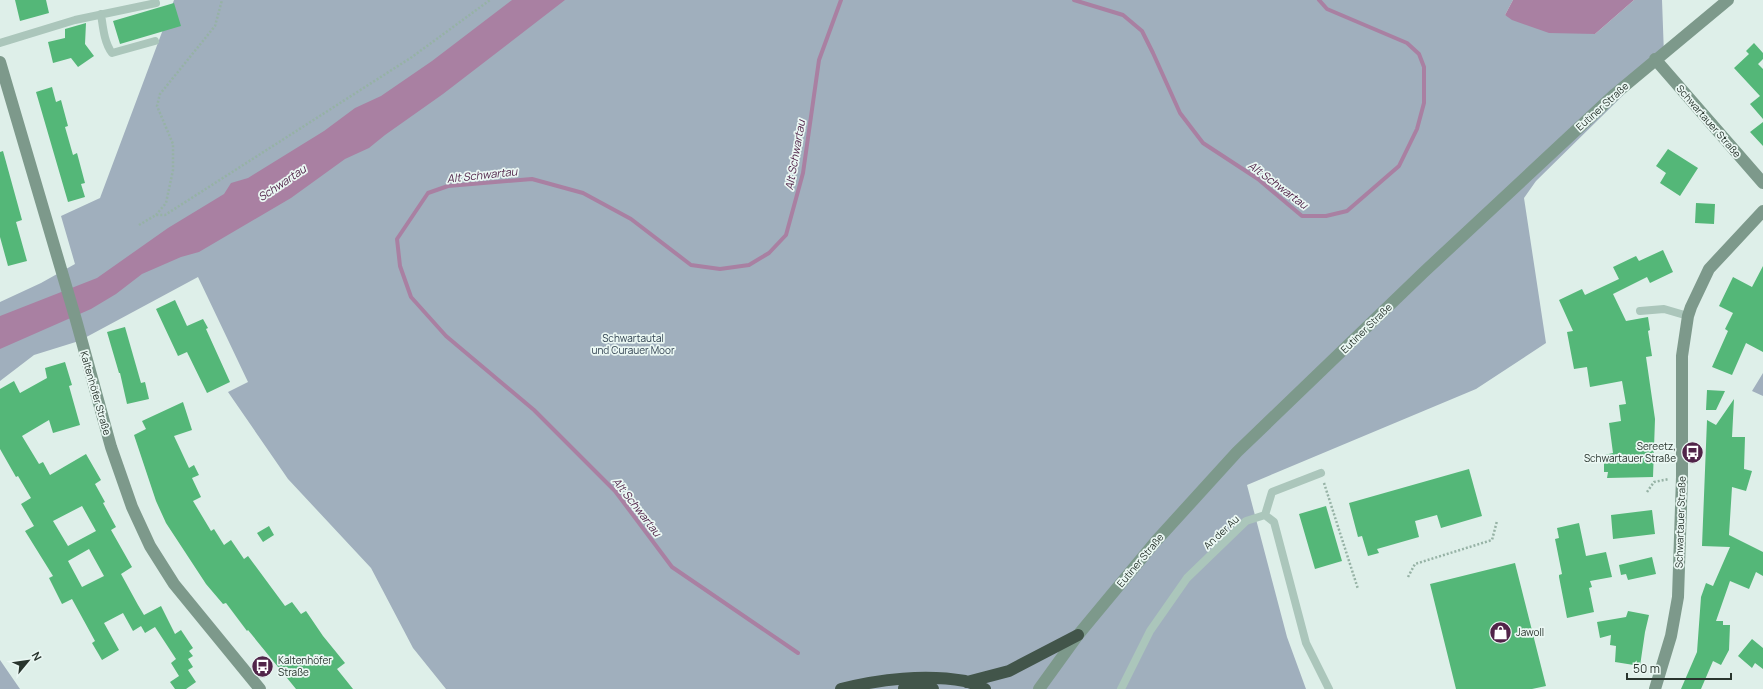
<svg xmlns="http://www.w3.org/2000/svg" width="1763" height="689" font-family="Manrope,sans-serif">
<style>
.green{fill:#a0afbd}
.water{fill:#a980a2}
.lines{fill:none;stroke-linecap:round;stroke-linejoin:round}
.stream{stroke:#a980a2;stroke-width:4}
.building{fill:#54b778;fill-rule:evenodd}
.path{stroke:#96b2a5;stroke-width:2.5;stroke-dasharray:2 2;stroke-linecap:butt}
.lane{stroke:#abc6bb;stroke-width:8}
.secondary{stroke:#7d998b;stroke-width:12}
.highway{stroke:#42554a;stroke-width:12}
.labels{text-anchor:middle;stroke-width:3.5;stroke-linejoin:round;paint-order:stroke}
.street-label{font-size:10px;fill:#29352e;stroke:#eaf7f3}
.park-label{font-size:10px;fill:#304150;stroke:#eaf7f3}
.poi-label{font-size:10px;fill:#29352e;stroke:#eaf7f3;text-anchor:start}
.water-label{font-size:11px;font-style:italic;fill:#512449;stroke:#eaf7f3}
</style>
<rect width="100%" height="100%" fill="#deefe9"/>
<path class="green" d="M174 0H1513L1505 15 1595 34 1634 0H1662L1664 55 1536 181 1524 198 1546 343 1476 389 1247 485 1287 637 1306 689H446L413 648 371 568 288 479 228 392 248 382 198 277 79 341 34 355 0 381V302L41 283 75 264 61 216 100 198Z
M1763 373V396L1752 391Z
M0 660 20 689H0Z"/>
<path class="water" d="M512 0H565L443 94 385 135 369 148 345 159 291 198 199 252 181 257 142 274 116 294 91 309 0 349V316L97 278 168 228 224 194 231 183 248 178 324 131 355 108 381 96 432 61Z
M1513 0H1634L1595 34 1549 33 1512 20 1505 15Z"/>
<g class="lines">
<path class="stream" d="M1074 0 1123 15 1142 31 1153 53 1180 113 1203 143 1258 179 1302 216H1326L1347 211 1399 166 1417 129 1424 103V67L1419 54 1407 43 1327 9 1319 0
M798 653 672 567 615 491 534 410 446 336 411 297 400 266 397 239 428 193 448 186 532 179 583 193 631 219 691 265 720 269 749 265 769 253 786 235 803 173 819 60 841 0"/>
</g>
<path class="building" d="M15 0H46L49 13 20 21Z
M174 3 181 26 120 44 113 21Z
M86 23 85 44 94 56 78 67 71 58 53 63 48 42 65 38V29Z
M1754 43 1763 53V59L1758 64 1763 69V119L1750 104 1760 96 1734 68 1749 54 1746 51Z
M52 87 56 102 61 100 68 126 65 127 73 155 77 153 85 183 81 184 85 197 68 202 36 92Z
M1763 122V146L1750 132Z
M1668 149 1698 168 1680 196 1660 183 1666 173 1656 166Z
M3 151 22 220 16 222 27 261 8 266 0 237V152Z
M1696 203 1715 204 1714 224 1695 223Z
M1663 250 1673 272 1650 283 1647 277 1613 294 1626 321 1648 317 1650 330 1648 331 1652 356 1646 357 1655 419 1653 477 1607 478 1608 472H1604V455L1613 453 1609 423 1621 421 1619 405 1626 404 1622 381 1590 387 1587 367 1574 369 1567 332 1573 331 1559 300 1582 289 1585 295 1619 279 1613 267 1636 256 1639 261Z
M1763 266V352L1746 343 1732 375 1712 367 1728 331 1725 329 1733 313 1719 306 1733 277 1752 287Z
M175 300 187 326 203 319 208 328 206 329 230 382 207 393 187 352 178 356 156 309Z
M125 327 141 383 145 382 149 399 127 404 120 373H119L107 332Z
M65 362 72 385 69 386 80 425 53 433 49 420 22 436 39 464 43 462 50 475 86 454 101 480 95 484 105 502 103 503 116 527 111 530 132 567 121 574 138 605 144 615 161 606 175 634 181 630 193 648 189 651 193 656 188 659 193 667 188 670 196 682 186 689H175L170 682 179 676 171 663 176 659 155 627 145 633 141 626 133 631 123 613 104 623 119 650 102 660 92 643 95 641 72 599 62 604 49 578 53 576 25 531 34 526 21 504 31 498 18 476 16 477 0 449V389L14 381 20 393 47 378 45 368ZM82 506 96 531 68 546 53 521ZM89 549 104 576 82 587 68 561Z
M1707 390 1725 391 1716 410H1706Z
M1734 399 1732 437H1745L1744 469 1752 471 1746 491 1732 487 1729 535 1763 552V576L1756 572 1749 589 1730 581 1716 621H1723V625H1730L1729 650 1721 665 1713 661 1701 689H1681L1697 652 1701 597 1706 583 1713 586 1730 547 1702 546 1707 420 1716 425Z
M183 402 192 430 174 436 189 468 194 465 199 475 192 478 201 497 193 501 211 531 214 529 224 545 231 540 244 559 248 556 285 606 292 602 301 614 306 611 323 636 345 663 337 669 353 689H296L248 630 247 631 226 603 223 604 206 584 166 523 156 501 134 435 146 429 142 421Z
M1469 469 1482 516 1441 528 1437 515 1415 521 1419 537 1377 549 1379 553 1368 556 1362 536 1358 537 1349 503Z
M1326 506 1342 561 1315 569 1299 514Z
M1652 510 1655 534 1613 539 1611 515Z
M1579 523 1586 556 1606 552 1612 577 1590 581 1592 587 1589 588 1594 612 1567 618 1559 577V575L1562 574 1555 539 1559 538 1557 528Z
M269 526 274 535 263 542 257 533Z
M1652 557 1656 574 1628 580 1626 574 1621 575 1619 565Z
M1515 563 1546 686 1532 689H1456L1430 584Z
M1628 611 1649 615 1645 632 1640 666 1615 662 1616 646 1610 645 1611 635 1600 638 1597 622 1626 617Z
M1752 639 1763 648V669L1755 663 1752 668 1738 656Z"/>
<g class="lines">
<path class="path" d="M156 215 166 203 173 170V144L157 106 160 94 215 26 222 0
M139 225 156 215H165L412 57 490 0
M1324 483 1358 589
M1647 492 1654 482 1669 479
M1408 577 1415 564 1492 540 1497 521"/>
<path class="lane" d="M101 14C103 27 104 42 112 53L155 41
M0 43 75 20 156 3
M1640 311 1664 309 1688 316
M1265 515 1272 492 1321 473
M1121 689 1150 631 1187 578 1246 521 1265 515 1274 522 1306 643 1329 689"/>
<path class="secondary" d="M1655 59 1763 183
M0 62 76 320 111 447 132 507 150 546 174 584 260 689
M1039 689 1078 635 1156 541 1237 452 1424 272 1615 94 1728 0
M1655 689 1671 636 1678 597 1682 477V356L1688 316 1691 307 1709 269 1763 211"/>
<path class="highway" d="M967 682 1009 671 1078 635
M904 688 915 687 933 689
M841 689C880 679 926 674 965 681 972 683 979 686 985 689"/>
</g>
<defs>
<symbol id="bus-disc" viewBox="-11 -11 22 22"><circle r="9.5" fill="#512449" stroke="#eaf7f3"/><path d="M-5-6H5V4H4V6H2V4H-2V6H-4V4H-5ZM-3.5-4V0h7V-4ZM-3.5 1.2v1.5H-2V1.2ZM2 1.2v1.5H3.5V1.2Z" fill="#fff"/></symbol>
<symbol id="shop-disc" viewBox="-11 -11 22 22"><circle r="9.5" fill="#512449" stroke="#eaf7f3"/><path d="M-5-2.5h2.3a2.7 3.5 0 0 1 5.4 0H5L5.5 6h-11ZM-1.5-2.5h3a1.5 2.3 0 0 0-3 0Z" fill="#fff"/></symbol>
</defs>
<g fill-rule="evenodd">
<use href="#bus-disc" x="1680" y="440" width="25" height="25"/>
<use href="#shop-disc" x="1488" y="620" width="25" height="25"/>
<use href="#bus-disc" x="250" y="654" width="25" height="25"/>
</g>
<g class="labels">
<g class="street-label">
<text transform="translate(1602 106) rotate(-42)" y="4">Eutiner Straße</text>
<text transform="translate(1709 121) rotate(49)" y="4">Schwartauer Straße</text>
<text transform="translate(1366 328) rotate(-44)" y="4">Eutiner Straße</text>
<text transform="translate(96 393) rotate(74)" y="4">Kaltenhöfer Straße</text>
<text transform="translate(1680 522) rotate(-88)" y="4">Schwartauer Straße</text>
<text transform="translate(1221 532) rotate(-43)" y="4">An der Au</text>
<text transform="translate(1140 560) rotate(-50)" y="4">Eutiner Straße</text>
</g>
<g class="park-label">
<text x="633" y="342">Schwartautal<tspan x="633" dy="12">und Curauer Moor</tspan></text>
</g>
<g class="poi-label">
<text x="1676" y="450" text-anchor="end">Sereetz,<tspan x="1676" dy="12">Schwartauer Straße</tspan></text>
<text x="1516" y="636">Jawoll</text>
<text x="278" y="664">Kaltenhöfer<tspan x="278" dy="12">Straße</tspan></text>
</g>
<g class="water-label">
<text transform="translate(795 155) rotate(-80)" y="4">Alt Schwartau</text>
<text transform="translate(482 175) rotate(-6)" y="4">Alt Schwartau</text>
<text transform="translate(282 183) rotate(-34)" y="4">Schwartau</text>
<text transform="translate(1278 185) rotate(37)" y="4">Alt Schwartau</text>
<text transform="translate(637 507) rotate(52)" y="4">Alt Schwartau</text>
</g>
</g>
<g transform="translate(28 661) rotate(61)" stroke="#eaf7f3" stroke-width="3" paint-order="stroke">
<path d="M0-3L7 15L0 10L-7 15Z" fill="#29352e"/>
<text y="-6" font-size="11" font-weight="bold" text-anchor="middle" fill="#29352e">N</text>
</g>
<path d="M1627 673v6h104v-6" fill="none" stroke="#29352e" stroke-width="2"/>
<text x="1633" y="673" font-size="12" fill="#29352e" stroke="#eaf7f3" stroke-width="3" paint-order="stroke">50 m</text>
</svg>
